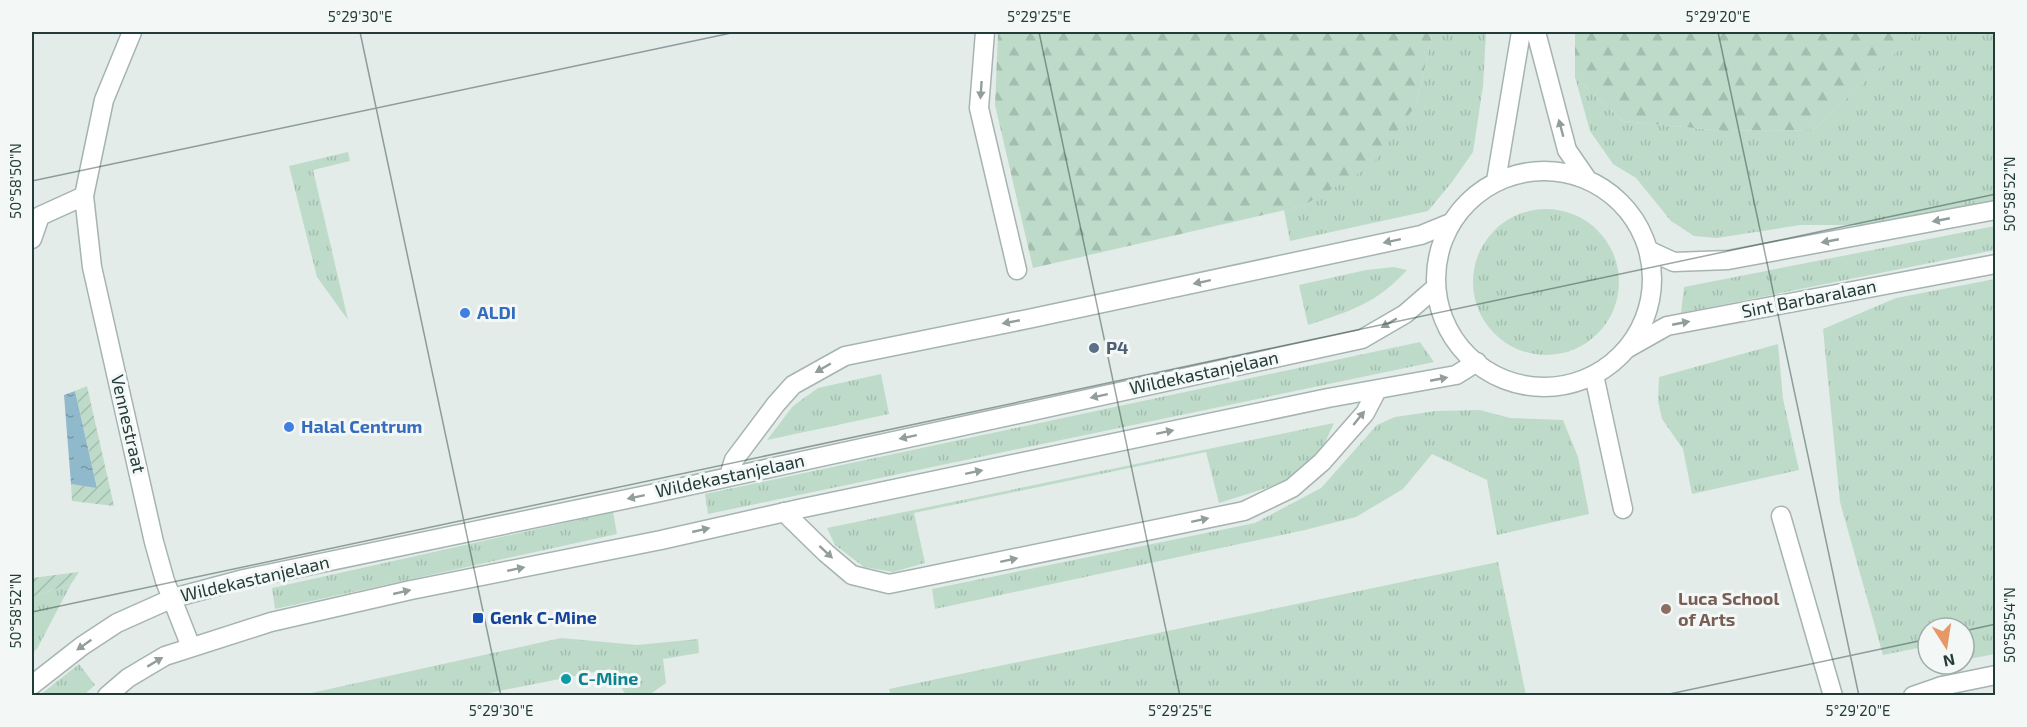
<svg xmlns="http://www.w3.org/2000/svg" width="2027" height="727" font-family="'Exo 2',sans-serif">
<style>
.grass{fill:url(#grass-tufts)}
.forest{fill:url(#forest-firs)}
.garden{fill:url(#garden-furrows)}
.water{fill:url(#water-ripples)}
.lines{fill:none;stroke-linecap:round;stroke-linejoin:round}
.service-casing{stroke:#a6b4b1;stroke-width:21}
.pedestrian-casing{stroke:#a6b4b1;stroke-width:21}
.minor-casing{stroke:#a6b4b1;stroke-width:21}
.tertiary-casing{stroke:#a6b4b1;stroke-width:21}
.service{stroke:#fff;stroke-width:18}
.pedestrian{stroke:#fff;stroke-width:18}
.minor{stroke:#fff;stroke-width:18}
.tertiary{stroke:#fff;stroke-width:18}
.oneway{fill:#929e9c}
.ticks{fill:none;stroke:#243c39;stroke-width:1.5;stroke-opacity:0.45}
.shop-dot{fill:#3f7fe0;stroke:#f3f8f7;stroke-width:2}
.service-dot{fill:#5c6f8a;stroke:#f3f8f7;stroke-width:2}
.education-dot{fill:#8d6e63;stroke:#f3f8f7;stroke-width:2}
.transit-dot{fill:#1a4fb4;stroke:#f3f8f7;stroke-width:2}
.culture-dot{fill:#0f9aa8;stroke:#f3f8f7;stroke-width:2}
.labels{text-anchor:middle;stroke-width:6;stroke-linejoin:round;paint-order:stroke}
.street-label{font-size:18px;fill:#243c39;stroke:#f3f8f7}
.shop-label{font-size:18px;font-weight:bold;fill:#366cbe;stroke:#f3f8f7;text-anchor:start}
.service-label{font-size:18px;font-weight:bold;fill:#4e5e75;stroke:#f3f8f7;text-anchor:start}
.education-label{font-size:18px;font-weight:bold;fill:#785e54;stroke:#f3f8f7;text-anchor:start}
.transit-label{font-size:18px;font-weight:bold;fill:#164399;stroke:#f3f8f7;text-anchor:start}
.culture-label{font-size:18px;font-weight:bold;fill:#0d838f;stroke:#f3f8f7;text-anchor:start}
.neatline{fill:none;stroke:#243c39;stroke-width:2}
.ticks-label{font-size:15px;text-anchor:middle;fill:#243c39}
</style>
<defs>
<pattern id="grass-tufts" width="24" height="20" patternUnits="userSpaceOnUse" patternTransform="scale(1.5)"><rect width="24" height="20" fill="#bedbca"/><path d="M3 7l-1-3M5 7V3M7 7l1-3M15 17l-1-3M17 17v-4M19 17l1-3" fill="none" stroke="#a3bdae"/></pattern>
<pattern id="forest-firs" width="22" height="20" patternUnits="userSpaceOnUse" patternTransform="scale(1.5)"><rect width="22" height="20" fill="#bedbca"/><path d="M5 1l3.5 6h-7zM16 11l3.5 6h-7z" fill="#a3bdae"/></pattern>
<pattern id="garden-furrows" width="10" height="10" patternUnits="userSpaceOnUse" patternTransform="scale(1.5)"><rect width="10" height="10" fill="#bedbca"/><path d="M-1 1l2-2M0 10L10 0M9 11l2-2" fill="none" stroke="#a3bdae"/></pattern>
<pattern id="water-ripples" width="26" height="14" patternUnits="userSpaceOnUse" patternTransform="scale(1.5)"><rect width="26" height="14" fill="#90bacc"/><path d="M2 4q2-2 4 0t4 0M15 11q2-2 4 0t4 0" fill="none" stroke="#7598a7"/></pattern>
</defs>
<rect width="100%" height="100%" fill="#e3ece9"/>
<path class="grass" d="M1433 32H1486L1483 86 1473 152 1452 182 1428 211 1290 241 1284 210 1302 206 1416 105Z
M1915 32H1995V202L1884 225H1800L1717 238 1694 236 1671 221 1636 178 1613 164 1590 131 1575 77 1623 121 1724 131 1813 130 1913 36Z
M348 152 350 161 313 170 348 320 317 277 289 166Z
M1473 282a73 73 0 1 1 146 0a73 73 0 1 1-146 0Z
M1995 226V250L1681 313 1684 287Z
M1394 267 1407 270C1376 304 1350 311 1308 325L1299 285 1366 270Z
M1995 279V654L1964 660V628H1928V646L1883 655 1840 502 1823 329 1896 298Z
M1420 342 1434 362 708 514 705 494Z
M1778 344 1783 399 1799 470 1692 494 1683 449 1662 419 1658 401 1659 377Z
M881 374 889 414 767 440 793 406 818 388Z
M1480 410 1510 418 1563 420 1578 457 1589 514 1497 535 1487 480 1432 454 1403 489 1356 517 1305 530 935 609 932 589 1255 523 1321 488 1377 425 1395 417 1436 411Z
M1334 423 1322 449 1297 472 1282 483 1219 503 1206 452 914 513 925 563 893 572 864 567 835 545 827 528Z
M613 512 617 534 275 609 272 588Z
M1498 562 1526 695 891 696 889 689Z
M71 584 37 649 32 653V597Z
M561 638 637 645 698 639 699 653 663 659 666 683 649 695H626L610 669 479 695H302Z
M79 664 95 685 84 695H40Z"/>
<path class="forest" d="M998 32H1433L1416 105 1370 167 1302 206 1033 268 995 105Z
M1575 32H1915L1914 36 1813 130 1724 131 1623 121 1575 77Z"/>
<path class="garden" d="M87 386 114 506 72 501 71 484 97 487 75 391Z
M79 572 71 584 32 597V578Z"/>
<path class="water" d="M75 391 97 488 71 484 64 395Z"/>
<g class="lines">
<defs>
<path id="service" d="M985 32 979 108 1017 270
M1594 375 1623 509
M729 476 734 460 776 404 793 385 845 356 1028 319 1421 235 1448 224
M784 512 826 553 852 575 889 584 933 575 1244 511 1292 488 1322 462 1365 413 1377 390"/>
<path id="pedestrian" d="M1781 516 1833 696
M1913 696 1942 686"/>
<path id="minor" d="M132 32 104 100 84 196 92 267 154 542 165 581 191 647
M32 239 40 216 84 196
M1650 251 1674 262 1728 260 1996 210
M1628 348 1667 326 1996 264
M1942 686 1996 675"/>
<path id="tertiary" d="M1536 32 1567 150 1587 179
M1436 279a108 108 0 1 1 216 0a108 108 0 1 1-216 0Z
M1496 181 1521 32
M32 685 82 646 117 623 173 598 244 579 651 494 1362 339 1405 314 1435 288
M107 696 128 678 165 656 271 622 411 590 661 540 803 508 1328 398 1456 375 1477 362"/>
</defs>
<use href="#service" class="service-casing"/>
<use href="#pedestrian" class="pedestrian-casing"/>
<use href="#minor" class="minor-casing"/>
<use href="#tertiary" class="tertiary-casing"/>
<use href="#service" class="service"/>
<use href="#pedestrian" class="pedestrian"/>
<use href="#minor" class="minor"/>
<use href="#tertiary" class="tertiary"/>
</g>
<defs><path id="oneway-solid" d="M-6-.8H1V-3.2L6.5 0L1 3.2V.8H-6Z" transform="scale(1.5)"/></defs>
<g class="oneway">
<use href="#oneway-solid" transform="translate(981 90) rotate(94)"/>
<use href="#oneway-solid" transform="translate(1561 128) rotate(-105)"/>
<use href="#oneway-solid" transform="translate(1941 220) rotate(169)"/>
<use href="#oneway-solid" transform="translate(1392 241) rotate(168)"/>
<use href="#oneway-solid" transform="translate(1830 241) rotate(169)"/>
<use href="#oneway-solid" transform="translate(1202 282) rotate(168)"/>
<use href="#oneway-solid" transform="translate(1011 322) rotate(169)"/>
<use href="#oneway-solid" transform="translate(1389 323) rotate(150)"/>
<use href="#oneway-solid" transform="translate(1681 323) rotate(-11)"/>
<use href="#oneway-solid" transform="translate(823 368) rotate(150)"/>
<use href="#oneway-solid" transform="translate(1439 379) rotate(-11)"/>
<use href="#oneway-solid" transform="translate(1099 396) rotate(168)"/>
<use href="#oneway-solid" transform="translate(1359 418) rotate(-51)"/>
<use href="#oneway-solid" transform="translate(1165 432) rotate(-12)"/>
<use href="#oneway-solid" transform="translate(908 437) rotate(168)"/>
<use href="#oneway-solid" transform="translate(974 472) rotate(-12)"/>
<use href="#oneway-solid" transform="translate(636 497) rotate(168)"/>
<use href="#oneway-solid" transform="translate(1200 520) rotate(-12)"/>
<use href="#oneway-solid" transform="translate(701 530) rotate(-13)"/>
<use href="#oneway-solid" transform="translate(826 552) rotate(43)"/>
<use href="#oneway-solid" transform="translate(1009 560) rotate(-12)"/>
<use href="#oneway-solid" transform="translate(516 569) rotate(-12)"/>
<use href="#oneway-solid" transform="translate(402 592) rotate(-13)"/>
<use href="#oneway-solid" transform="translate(84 645) rotate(145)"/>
<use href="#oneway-solid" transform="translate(155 662) rotate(-31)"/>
</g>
<path class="ticks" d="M360 32 501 696M1039 32 1180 696M1718 32 1859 696M32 181 736 32M32 612 1996 194M1964 631 1996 624M1660 696 1928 639"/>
<g class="shop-dot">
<circle cx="465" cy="313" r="6"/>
<circle cx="289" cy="427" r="6"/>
</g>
<circle class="service-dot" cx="1094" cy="348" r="6"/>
<circle class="education-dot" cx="1666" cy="609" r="6"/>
<rect class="transit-dot" x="472" y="612" width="12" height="12" rx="3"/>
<circle class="culture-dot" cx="566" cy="679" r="6"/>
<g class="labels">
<g class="street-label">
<text transform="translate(1809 299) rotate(-11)" y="6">Sint Barbaralaan</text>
<text transform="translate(1204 373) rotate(-12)" y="6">Wildekastanjelaan</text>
<text transform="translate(128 424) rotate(77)" y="6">Vennestraat</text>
<text transform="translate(730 476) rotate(-12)" y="6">Wildekastanjelaan</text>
<text transform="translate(255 579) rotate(-13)" y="6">Wildekastanjelaan</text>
</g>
<g class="shop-label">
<text x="477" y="319">ALDI</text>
<text x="301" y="433">Halal Centrum</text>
</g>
<g class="service-label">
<text x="1106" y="354">P4</text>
</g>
<g class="education-label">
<text x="1678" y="605">Luca School<tspan x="1678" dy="21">of Arts</tspan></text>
</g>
<g class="transit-label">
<text x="490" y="624">Genk C-Mine</text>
</g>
<g class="culture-label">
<text x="578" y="685">C-Mine</text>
</g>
</g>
<rect width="2027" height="727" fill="none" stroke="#f3f8f7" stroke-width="66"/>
<g transform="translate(1946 646) rotate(168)"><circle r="28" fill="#f3f8f7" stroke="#a0adab" stroke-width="1.5"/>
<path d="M0-4.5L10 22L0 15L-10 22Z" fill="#e69867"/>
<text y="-9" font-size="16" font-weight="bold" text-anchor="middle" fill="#243c39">N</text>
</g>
<rect x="33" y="33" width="1961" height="661" class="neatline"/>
<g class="ticks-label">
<text x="360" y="22">5°29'30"E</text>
<text x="1039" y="22">5°29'25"E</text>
<text x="1718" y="22">5°29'20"E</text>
<text transform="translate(16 181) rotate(-90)" y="5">50°58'50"N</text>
<text transform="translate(2010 194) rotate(-90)" y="5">50°58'52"N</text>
<text transform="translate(16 611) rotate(-90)" y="5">50°58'52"N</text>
<text transform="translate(2010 625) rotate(-90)" y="5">50°58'54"N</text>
<text x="501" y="716">5°29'30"E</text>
<text x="1180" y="716">5°29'25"E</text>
<text x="1858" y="716">5°29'20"E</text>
</g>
</svg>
